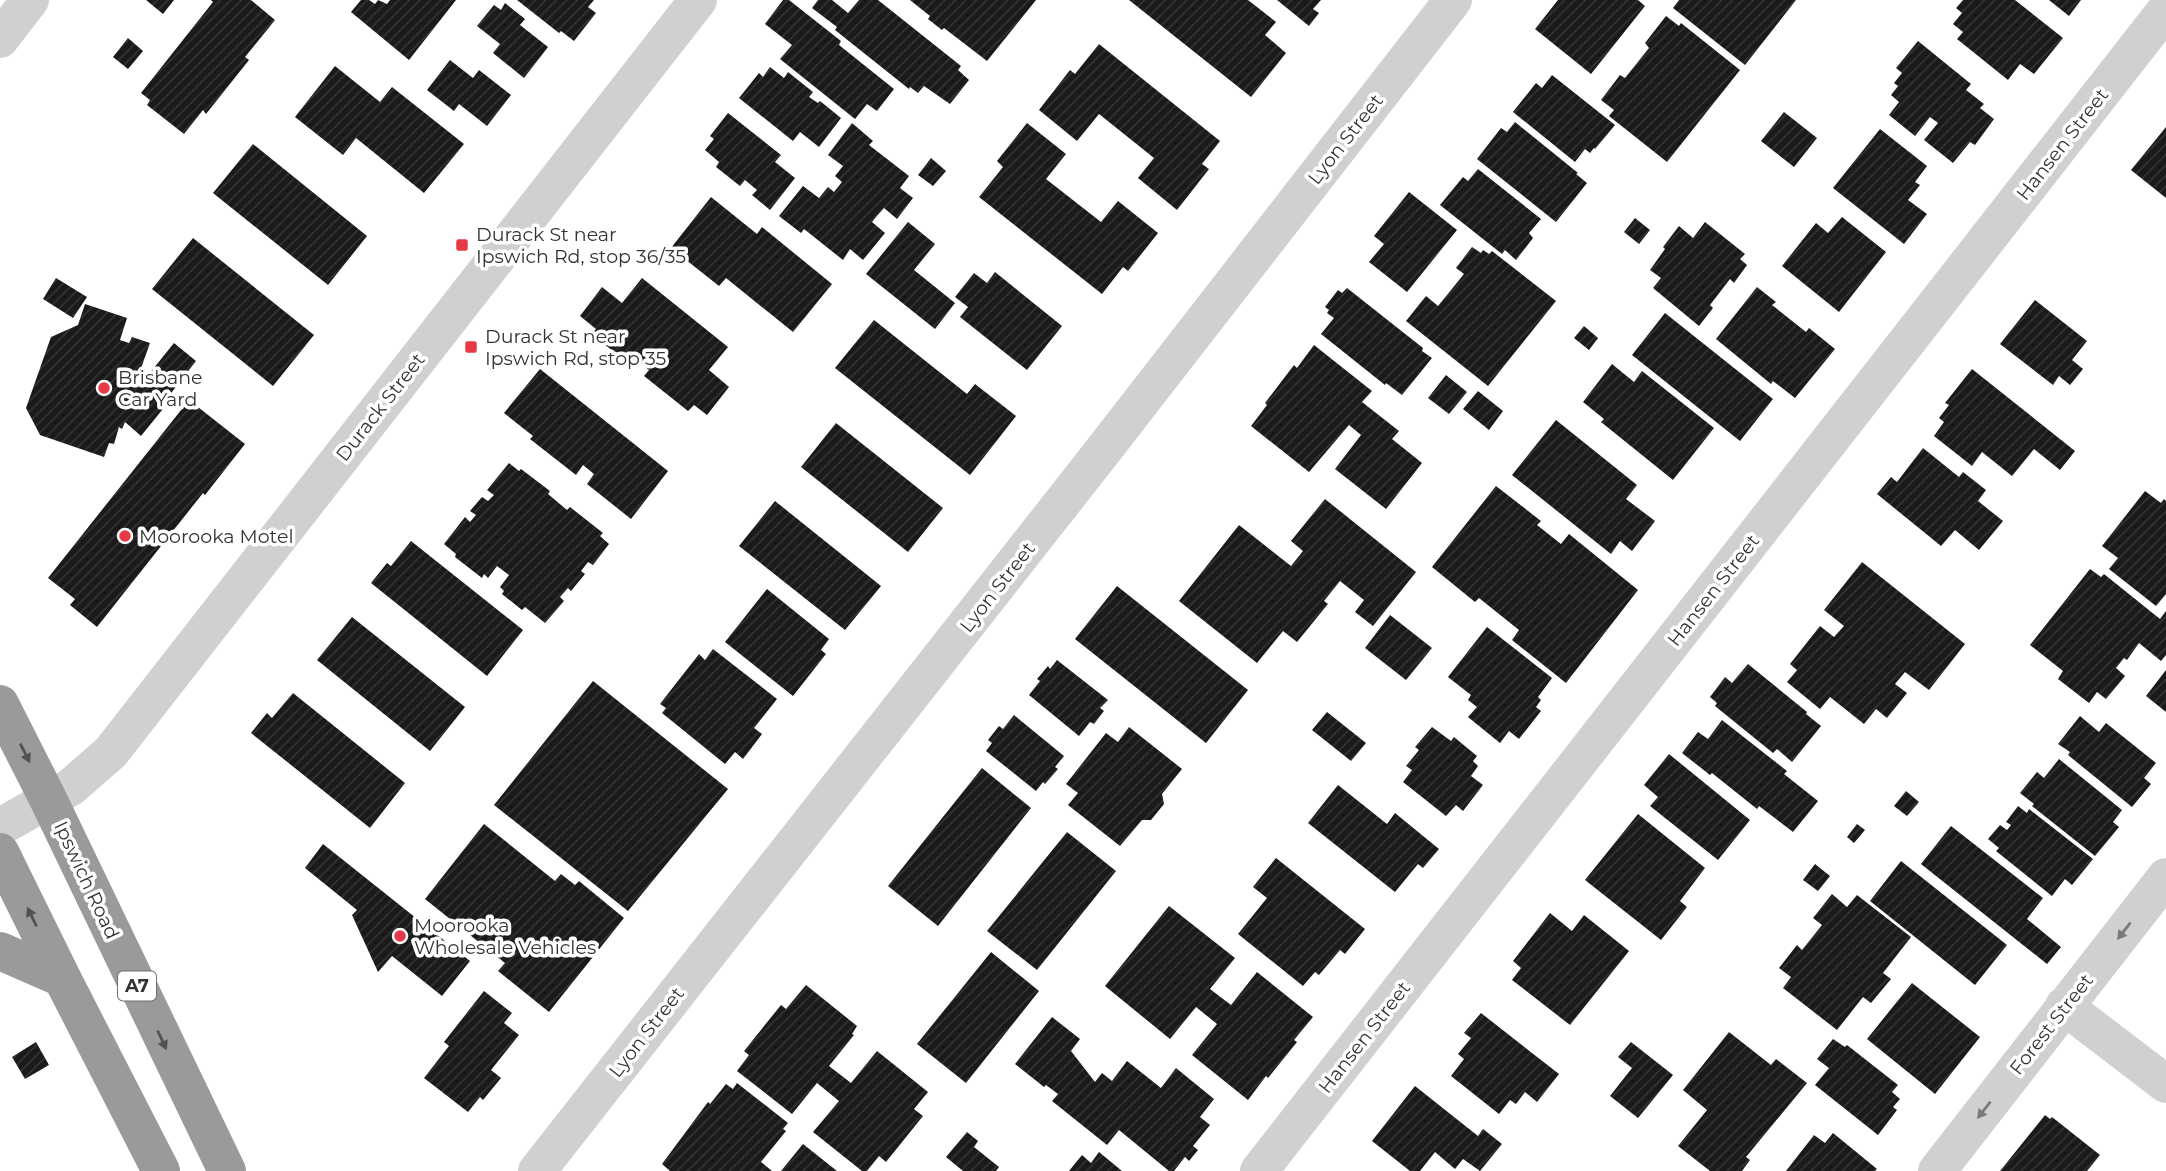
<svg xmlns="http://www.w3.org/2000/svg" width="2166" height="1171" font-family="Montserrat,sans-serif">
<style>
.building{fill:url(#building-hatch)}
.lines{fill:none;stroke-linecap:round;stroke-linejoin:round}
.minor{stroke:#d0d0d0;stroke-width:38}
.highway{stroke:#9a9a9a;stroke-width:38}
.oneway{fill:#525252}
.oneway2{fill:#7a7a7a}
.poi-dot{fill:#e63946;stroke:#fff;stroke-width:2.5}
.labels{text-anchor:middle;stroke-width:7;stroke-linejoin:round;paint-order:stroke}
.shield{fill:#fff;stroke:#707070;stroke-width:2}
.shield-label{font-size:18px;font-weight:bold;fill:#333}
.street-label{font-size:19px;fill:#333;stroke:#fff}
.poi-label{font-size:19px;fill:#333;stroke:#fff;text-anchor:start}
</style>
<defs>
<pattern id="building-hatch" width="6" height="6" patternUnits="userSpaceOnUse" patternTransform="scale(1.75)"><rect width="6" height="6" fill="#1a1a1a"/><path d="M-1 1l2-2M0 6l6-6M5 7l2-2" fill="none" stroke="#333"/></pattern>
</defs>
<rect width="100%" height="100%" fill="#fff"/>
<path class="building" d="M146 0H174L163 14Z
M211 0H251L275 20 245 57 249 60 206 114 203 110 184 134 147 105 150 100 141 93 213 2Z
M361 0H369L375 4 378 0 387 4 390 0H456L409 60 351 12Z
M517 0H594L588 7 596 13 574 41 561 31 559 33Z
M783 0H789L841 41 839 45 894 89 877 111 867 104 855 119 780 59 792 45 765 24Z
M818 0H832L848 13 859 0H878L961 66 958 70 969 80 950 104 924 86 918 93 910 87 909 89 835 30 837 27 812 8Z
M910 0H1036L987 61 944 28 942 30 928 19 930 16Z
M1129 0H1248L1276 22 1265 35 1286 53 1251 97Z
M1277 0H1321L1313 9 1319 13 1309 26Z
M1558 0H1638L1645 6 1591 74 1535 29Z
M1679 0H1796L1745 65 1673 8Z
M1963 0H2015L2063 38 2034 74 2020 64 2008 80 1957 39 1963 32 1953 24 1962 13 1956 8Z
M2049 0H2081L2069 16Z
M505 3 525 19 520 25 548 47 524 78 493 53 500 44 477 26 494 5 501 10Z
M1666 16 1679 26 1681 23 1740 70 1667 162 1609 116 1614 110 1601 100 1620 75 1625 78 1649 48 1645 43Z
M128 38 143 51 128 69 113 57Z
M1918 41 1971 84 1966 90 1984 104 1980 108 1994 119 1975 145 1970 142 1953 163 1924 140 1938 123 1930 117 1915 136 1889 115 1899 102 1891 95 1898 86 1894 83 1902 73 1896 68Z
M1099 44 1220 141 1202 164 1209 169 1177 210 1138 178 1154 158 1099 114 1077 141 1039 110 1070 70 1075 74Z
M450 60 473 78 479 70 511 95 487 126 459 104 454 111 427 90Z
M335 66 380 102 392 87 464 144 424 193 356 138 343 155 295 117Z
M770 67 784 78 788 72 813 92 809 97 818 103 820 101 841 118 819 147 800 132 793 141 739 98 759 73 763 77Z
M1552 75 1615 125 1595 149 1594 148 1590 153 1585 149 1575 162 1513 112 1536 83 1542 88Z
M1784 112 1817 138 1794 167 1761 141Z
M728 113 781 155 775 162 795 178 770 210 752 195 757 190 745 180 740 186 716 167 719 162 705 150 714 139 710 136Z
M1515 122 1578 173 1576 174 1587 183 1556 222 1477 159 1501 128 1507 132Z
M852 123 873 141 869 145 909 176 900 188 913 198 897 219 884 208 876 217 872 222 885 233 863 260 850 249 843 260 804 229 801 233 779 216 803 186 819 198 828 187 834 192 842 182 835 176 843 166 828 155Z
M1027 123 1066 154 1046 179 1101 222 1118 201 1158 233 1128 271 1123 267 1102 294 979 197 1003 167 997 161Z
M2166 127V198L2131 170Z
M1880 129 1927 166 1915 182 1920 185 1908 200 1927 214 1904 244 1833 188Z
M253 144 367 236 328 285 213 193Z
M931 158 946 171 933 186 918 175Z
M1478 169 1541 219 1529 233 1533 238 1516 260 1505 250 1502 254 1440 205 1463 177 1468 181Z
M1409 192 1457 230 1407 292 1369 262 1384 244 1374 236Z
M711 197 757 234 762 227 832 284 793 332 726 278 719 286 671 248Z
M1842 217 1886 252 1839 312 1782 266 1816 223 1828 233Z
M1635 218 1650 230 1639 244 1624 232Z
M908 222 935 244 914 270 955 303 935 329 866 274Z
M1705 222 1745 254 1740 259 1747 265 1734 283 1730 279 1710 305 1713 308 1699 326 1653 288 1661 278 1650 270 1665 249 1663 247 1679 226 1693 238Z
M193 238 314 335 273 386 152 289Z
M1472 247 1481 253 1483 250 1489 254 1492 251 1556 301 1488 386 1406 321 1426 296 1438 306 1464 274 1456 268Z
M995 272 1062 326 1027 370 960 317 968 307 955 297 974 273 987 283Z
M56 278 87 297 73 318 43 299Z
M642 278 728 347 709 370 729 387 707 415 694 405 688 411 644 376 649 370 639 362 635 368 591 334 596 329 580 316 602 287 622 303Z
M1757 287 1776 302 1772 305 1806 332 1809 328 1835 349 1795 398 1773 381 1771 384 1716 339Z
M1347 288 1423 348 1422 351 1432 358 1402 395 1386 383 1385 385 1321 334 1334 318 1327 313 1329 310 1325 307 1338 290 1342 293Z
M2035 300 2087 341 2072 360 2083 369 2070 385 2059 376 2053 385 2000 344Z
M85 304 127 318 120 340 129 343 132 337 150 343 139 374 145 379 174 343 196 361 168 397 171 399 141 436 125 422 122 429 119 427 114 444 109 443 104 457 40 435 26 408 51 337 78 325Z
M1665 313 1773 399 1740 441 1632 355Z
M874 320 967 394 975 384 1016 416 970 475 835 368Z
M1584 326 1598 338 1589 350 1574 338Z
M1314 345 1372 391 1362 402 1399 431 1392 439 1422 463 1386 509 1335 469 1361 435 1349 425 1309 472 1251 426 1267 405 1265 403 1294 365 1297 368Z
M1612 364 1634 382 1642 371 1714 428 1673 480 1601 422 1604 419 1583 402Z
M540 369 668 471 631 519 587 484 594 474 583 465 576 475 530 439 533 436 504 413Z
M1972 369 2075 451 2060 470 2034 449 2012 476 1982 452 1972 466 1934 436 1944 422 1939 418 1949 405 1945 403Z
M1446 375 1467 392 1449 414 1428 398Z
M1478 391 1503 411 1489 430 1463 409Z
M189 400 245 444 205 495 203 493 97 627 70 605 75 599 48 578Z
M1556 420 1637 485 1626 499 1655 521 1632 551 1620 541 1611 554 1512 475Z
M836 423 943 508 908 552 801 467Z
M1923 448 1959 477 1963 472 1986 490 1978 501 2003 521 1979 550 1955 530 1941 546 1877 494 1891 477 1897 482Z
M509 463 519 471 521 469 550 491 548 494 567 510 570 507 603 533 600 536 609 544 593 565 588 562 581 571 585 574 571 591 568 588 560 597 564 601 545 623 525 607 522 610 502 594 504 591 500 587 509 575 497 566 488 578 484 574 482 578 455 557 456 554 444 544 465 517 470 522 476 515 470 511 482 497 488 501 494 495 487 490Z
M1496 486 1541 521 1537 525 1561 544 1569 534 1638 590 1566 683 1512 640 1519 630 1479 598 1475 602 1432 567Z
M2145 491 2161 503 2164 499 2166 501V594L2156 606 2109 569 2118 558 2102 546Z
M1325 499 1416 572 1373 626 1355 612 1364 600 1340 581 1324 601 1328 604 1297 642 1283 631 1257 663 1179 601 1239 525 1291 566 1303 551 1291 541Z
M775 501 881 586 845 630 739 546Z
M411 541 523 630 487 676 371 583 387 563 391 566Z
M1862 562 1965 644 1929 690 1905 672 1895 684 1907 693 1887 718 1876 709 1864 724 1830 697 1820 709 1787 682 1797 670 1790 664 1820 626 1834 637 1844 626 1824 610Z
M2090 569 2101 577 2104 574 2160 619 2166 611V655L2161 661 2139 643 2127 660 2124 658 2116 668 2125 676 2106 699 2097 692 2089 703 2058 679 2063 671 2030 645Z
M1117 586 1248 690 1206 743 1075 639Z
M767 589 829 639 821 650 826 654 793 696 725 642Z
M1390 615 1432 648 1406 680 1365 648Z
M352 617 465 707 430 751 317 660Z
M1487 627 1552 678 1538 697 1541 700 1536 707 1541 711 1519 739 1509 731 1500 743 1468 717 1477 707 1468 700 1471 695 1448 677Z
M713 649 777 699 754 728 762 734 743 759 735 752 725 764 662 713 666 708 660 704 699 654 705 660Z
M1057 660 1108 700 1100 708 1104 711 1094 724 1090 722 1079 736 1029 695 1040 681 1037 679 1048 666 1050 669Z
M1748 664 1807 712 1806 714 1821 726 1792 762 1777 749 1773 753 1715 706 1717 703 1710 697 1725 677 1732 683Z
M2166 670V712L2146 696Z
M593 681 728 789 628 911 494 805Z
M293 693 405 783 370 828 251 733 267 713 272 718Z
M1327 712 1366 743 1351 761 1312 730Z
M1014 715 1064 756 1055 767 1058 769 1045 784 1043 782 1036 791 986 751 992 743 988 740 999 726 1003 729Z
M2080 716 2099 732 2106 723 2156 763 2144 778 2151 784 2132 807 2068 755 2070 752 2058 744Z
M1722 720 1787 771 1784 774 1818 801 1793 832 1759 806 1757 809 1712 773 1710 775 1682 753 1698 732 1708 739Z
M1129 727 1182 769 1162 794 1164 804 1151 820H1142L1120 846 1068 805 1078 793 1066 784 1106 733 1118 742Z
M1432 727 1451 741 1454 737 1477 756 1473 761 1478 766 1471 776 1483 785 1463 811 1456 805 1446 816 1403 782 1412 770 1406 766 1419 750 1415 747Z
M1669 754 1750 820 1718 860 1650 806 1658 797 1644 785Z
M2059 759 2122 810 2113 822 2119 827 2095 856 2032 806 2034 804 2020 793 2037 772 2044 778Z
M982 768 1031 808 938 926 888 886Z
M1338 785 1387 824 1395 813 1439 849 1423 868 1418 864 1395 892 1308 823Z
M1906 791 1919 802 1907 816 1894 806Z
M2018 806 2027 813 2029 809 2093 859 2072 885 2065 879 2052 896 1996 851 1999 848 1988 839 2000 825 2007 830 2011 825 2006 822Z
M1638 814 1705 868 1680 901 1687 907 1661 940 1585 880Z
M484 824 555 881 561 874 575 885 579 881 624 918 549 1012 498 971 505 963 425 899Z
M1857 824 1865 830 1854 843 1847 837Z
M1951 826 2043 898 2027 919 2061 947 2047 964 1921 864Z
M1067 832 1116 871 1037 970 987 931Z
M323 844 470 961 442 996 392 956 378 972 352 915 357 910 305 868Z
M1276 858 1365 929 1345 954 1340 950 1319 975 1315 972 1303 986 1238 934 1267 898 1253 887Z
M1901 861 2007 945 1975 985 1870 901Z
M1815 864 1830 876 1818 891 1803 880Z
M1832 894 1847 907 1857 895 1911 937 1883 973 1891 979 1871 1003 1863 997 1837 1030 1783 988 1791 977 1779 968 1797 945 1802 950 1822 925 1813 918Z
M1169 906 1235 958 1210 989 1231 1005 1257 972 1313 1017 1294 1040 1297 1042 1268 1078 1266 1076 1248 1100 1192 1055 1217 1024 1196 1007 1170 1039 1105 986Z
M1550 913 1572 931 1584 915 1629 951 1570 1025 1512 980 1521 968 1513 961Z
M991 952 1039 991 966 1083 917 1044Z
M1912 983 1980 1037 1935 1094 1867 1039Z
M806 985 857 1026 852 1034 854 1035 829 1066 851 1083 877 1051 928 1092 914 1109 923 1116 886 1162 879 1156 867 1171H862L813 1132 839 1101 817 1083 792 1114 737 1071 749 1055 744 1051 781 1005 786 1009Z
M484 991 512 1013 504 1023 519 1035 491 1070 501 1078 483 1100 480 1097 468 1112 424 1078 449 1046 444 1042Z
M1481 1013 1559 1074 1537 1102 1525 1092 1516 1104 1510 1100 1499 1114 1451 1076 1464 1059 1458 1054 1471 1038 1464 1033Z
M1052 1017 1080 1039 1071 1051 1095 1082 1102 1073 1112 1081 1127 1061 1161 1088 1176 1068 1214 1099 1200 1117 1210 1125 1193 1146 1198 1150 1189 1161 1185 1157 1174 1171H1169L1119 1130 1107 1145 1052 1101 1058 1094 1046 1085 1044 1087 1015 1064Z
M1729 1032 1771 1065 1776 1059 1807 1083 1746 1157 1750 1160 1742 1171H1710L1678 1146 1707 1110 1683 1090Z
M1833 1039 1845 1047 1847 1045 1898 1085 1892 1092 1900 1099 1893 1107 1897 1110 1878 1135 1815 1085 1829 1068 1817 1059Z
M36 1042 49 1065 25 1079 12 1057Z
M1631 1042 1673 1075 1638 1118 1610 1096 1632 1068 1618 1057Z
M737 1083 788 1123 783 1129 786 1131 761 1162 772 1171H670L662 1164 708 1102 710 1104 726 1084 733 1089Z
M1415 1086 1478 1136 1483 1129 1502 1144 1480 1171 1463 1159 1455 1169 1435 1152 1420 1171H1410L1372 1141Z
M2045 1115 2050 1119 2052 1117 2100 1155 2087 1171H2000Z
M967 1132 978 1141 974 1147 999 1167 996 1171H963L946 1157Z
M1833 1133 1877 1169 1875 1171H1786L1814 1135 1825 1143Z
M803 1144 837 1171H781Z
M1099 1152 1122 1171H1069L1082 1155 1091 1163Z"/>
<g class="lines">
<path class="minor" d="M0 39 30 0
M0 827 71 787 111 752 698 0
M2064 1006 2166 1084
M537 1171 1098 457 1453 0
M1259 1171 2166 10
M1937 1171 2166 877"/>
<path class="highway" d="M0 704 49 801 227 1171
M0 852 62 978 161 1171
M0 951 62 978"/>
</g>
<defs><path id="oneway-solid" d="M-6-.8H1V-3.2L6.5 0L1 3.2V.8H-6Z" transform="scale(1.75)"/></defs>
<g class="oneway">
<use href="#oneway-solid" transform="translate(25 753) rotate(63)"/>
<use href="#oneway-solid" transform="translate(32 917) rotate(-116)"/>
<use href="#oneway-solid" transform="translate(162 1040) rotate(65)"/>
</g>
<g class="oneway2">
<use href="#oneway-solid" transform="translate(2124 931) rotate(128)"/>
<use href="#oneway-solid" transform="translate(1984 1110) rotate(128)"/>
</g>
<g class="poi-dot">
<rect x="455" y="238" width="14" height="14" rx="3.5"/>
<rect x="464" y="340" width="14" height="14" rx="3.5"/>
<circle cx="104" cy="388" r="7"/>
<circle cx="125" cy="536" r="7"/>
<circle cx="400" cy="936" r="7"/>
</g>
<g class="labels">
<rect class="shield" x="118" y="971.5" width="38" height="29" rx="5"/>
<g class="shield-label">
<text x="137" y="992">A7</text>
</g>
<g class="street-label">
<text transform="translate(1345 139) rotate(-52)" y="7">Lyon Street</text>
<text transform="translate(2062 144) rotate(-52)" y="7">Hansen Street</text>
<text transform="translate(380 407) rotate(-52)" y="7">Durack Street</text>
<text transform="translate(997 587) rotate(-52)" y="7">Lyon Street</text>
<text transform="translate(1713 590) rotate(-52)" y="7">Hansen Street</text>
<text transform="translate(87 880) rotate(65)" y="7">Ipswich Road</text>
<text transform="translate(2051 1024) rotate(-52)" y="7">Forest Street</text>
<text transform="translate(646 1032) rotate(-52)" y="7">Lyon Street</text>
<text transform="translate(1364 1037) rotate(-52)" y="7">Hansen Street</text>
</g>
<g class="poi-label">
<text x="476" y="241">Durack St near<tspan x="476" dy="22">Ipswich Rd, stop 36/35</tspan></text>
<text x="485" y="343">Durack St near<tspan x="485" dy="22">Ipswich Rd, stop 35</tspan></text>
<text x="118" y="384">Brisbane<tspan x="118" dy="22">Car Yard</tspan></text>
<text x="139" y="543">Moorooka Motel</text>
<text x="414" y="932">Moorooka<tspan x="414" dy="22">Wholesale Vehicles</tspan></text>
</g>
</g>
</svg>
